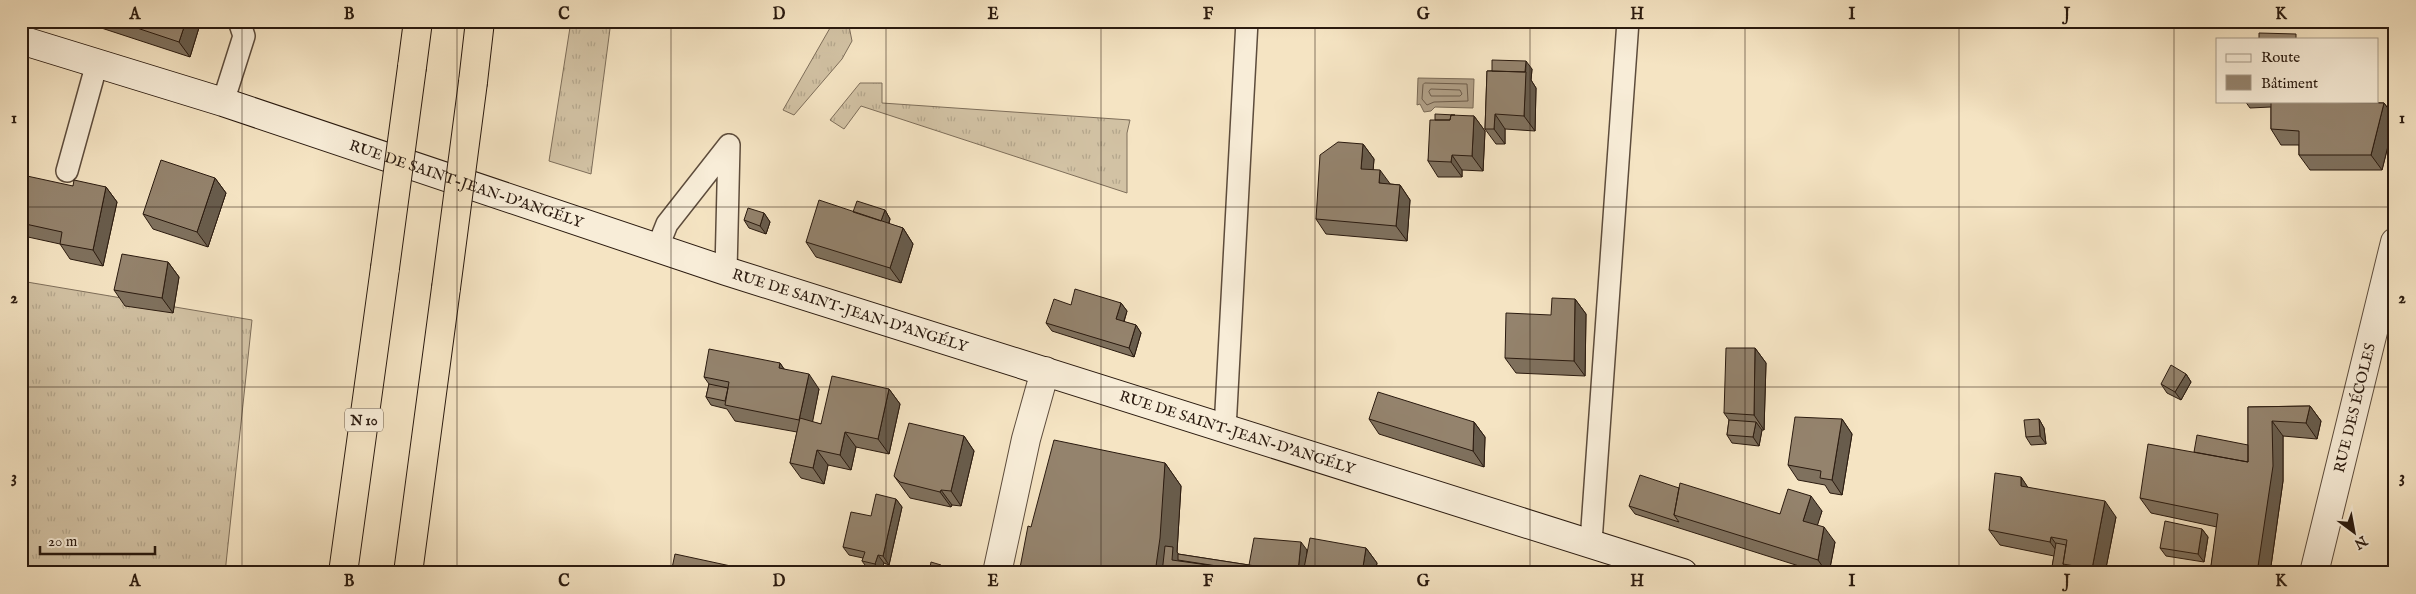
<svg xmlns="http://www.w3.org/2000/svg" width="2416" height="594" font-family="'IM FELL English',serif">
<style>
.grass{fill:url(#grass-tufts);stroke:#7e6e5a}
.water{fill:#b09f86;stroke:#7a6a56}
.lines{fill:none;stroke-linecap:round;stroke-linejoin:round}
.shore{stroke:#6d5c4a;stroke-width:1}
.lane-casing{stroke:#5d4c3c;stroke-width:24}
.street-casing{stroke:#5d4c3c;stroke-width:30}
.secondary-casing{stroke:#2a1a0f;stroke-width:30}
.highway-casing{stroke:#2a1a0f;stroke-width:30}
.lane{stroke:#f8edd8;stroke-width:21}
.street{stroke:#f8edd8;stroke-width:28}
.secondary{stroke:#f8edd8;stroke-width:28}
.highway{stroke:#f5e4c3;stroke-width:28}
.highway-bridge-casing{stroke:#2a1a0f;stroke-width:30;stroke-linecap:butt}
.highway-bridge{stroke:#f5e4c3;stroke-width:28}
.wall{fill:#7f715e;stroke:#2a1a0f}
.shaded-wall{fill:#685c4c;stroke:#2a1a0f}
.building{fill:#94836d;stroke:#2a1a0f}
.grid{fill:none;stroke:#2a1a0f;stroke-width:1;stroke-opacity:0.55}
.labels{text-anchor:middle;stroke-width:4;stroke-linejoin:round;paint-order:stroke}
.shield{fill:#f8edd8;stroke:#68594b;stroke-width:1}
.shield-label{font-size:14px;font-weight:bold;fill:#2a1a0f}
.street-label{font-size:15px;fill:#2a1a0f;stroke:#f8edd8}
.neatline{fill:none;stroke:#2a1a0f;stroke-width:2}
.grid-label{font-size:16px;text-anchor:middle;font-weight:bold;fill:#2a1a0f}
</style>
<defs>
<pattern id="grass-tufts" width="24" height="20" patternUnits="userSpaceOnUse" patternTransform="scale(1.25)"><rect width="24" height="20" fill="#d2c2a4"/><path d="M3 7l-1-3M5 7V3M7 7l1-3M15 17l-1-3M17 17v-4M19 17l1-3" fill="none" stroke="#b4a68c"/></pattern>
</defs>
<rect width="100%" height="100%" fill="#f5e4c3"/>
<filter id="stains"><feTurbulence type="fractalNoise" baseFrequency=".004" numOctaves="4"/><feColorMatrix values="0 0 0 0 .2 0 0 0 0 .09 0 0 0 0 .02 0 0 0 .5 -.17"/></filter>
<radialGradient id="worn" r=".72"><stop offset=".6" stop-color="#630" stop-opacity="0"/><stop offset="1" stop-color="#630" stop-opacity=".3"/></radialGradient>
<path class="grass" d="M571 21H611L591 174 549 161Z
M834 21H848L852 41 842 59 794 115 783 110Z
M1109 21H1231L1230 27Z
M860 83H882V103L1130 120 1127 133V193L861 106 844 129 830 120Z
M21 281 252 320 225 573H21Z"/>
<path class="water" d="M1418 78 1474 79 1473 108 1435 107 1431 111 1424 112 1420 104 1417 105Z"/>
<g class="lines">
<path class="shore" d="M1425 83 1467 84 1468 101 1434 102 1427 105 1422 99 1423 85Z
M1431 89 1460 90 1462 94 1460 96H1431L1429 92Z"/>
<defs>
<path id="lane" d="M223 102 244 36 239 21
M67 171 97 63
M657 249 667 224 729 145
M726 271 729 145
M1225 429 1247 21
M1591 542 1628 21"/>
<g id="street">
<path d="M997 573 1026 439 1045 371"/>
<path id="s1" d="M2314 573 2395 242"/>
</g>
<g id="secondary">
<path id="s2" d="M21 40 223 102 726 271 1683 573"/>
</g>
<path id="highway" d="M412 67 418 21
M473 82 480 21
M343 573 385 268
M408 573 446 288"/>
</defs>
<use href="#lane" class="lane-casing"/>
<use href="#street" class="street-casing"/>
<use href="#secondary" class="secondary-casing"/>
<use href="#highway" class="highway-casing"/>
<use href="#lane" class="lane"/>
<use href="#street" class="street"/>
<use href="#secondary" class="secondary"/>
<use href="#highway" class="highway"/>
<defs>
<path id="highway-bridge" d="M385 268 412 67
M446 288 473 82"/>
</defs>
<use href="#highway-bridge" class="highway-bridge-casing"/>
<use href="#highway-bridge" class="highway-bridge"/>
</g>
<path class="wall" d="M80 21H201L190 57Z
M2219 21H2303V22Z
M1532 69 1531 80 1536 88 1535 131 1505 129V144H1496L1485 129 1487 71Z
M2245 101H2300V102L2384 103 2395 118 2382 170H2310L2299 155V145H2281L2271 129V107L2250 108Z
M1474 116 1485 131 1483 171 1462 170V177H1438L1428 161 1435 120Z
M1363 144 1374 159 1373 170 1390 184 1400 185 1410 200 1407 241 1326 234 1316 219Z
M215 178 226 193 208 247 153 229 143 214Z
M73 186 106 187 117 202 103 266 70 259 60 244 28 237 21 228V204Z
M885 210 890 219 889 224 903 228 913 244 901 283 816 257 806 242Z
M764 213 770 222 766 234 749 228 744 220Z
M168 262 179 277 173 313 125 306 114 290Z
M1575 299 1586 314 1585 376 1516 373 1505 358Z
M1121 303 1127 311 1124 322 1136 325 1141 333 1134 357 1052 331 1046 323 1071 305Z
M1755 348 1766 363 1764 430H1762L1759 446 1732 443 1727 435 1729 420 1724 413Z
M780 363 784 369 819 389 812 422 821 424 889 389 900 404 889 454 856 447 851 470 828 465 824 484 801 478 790 463 797 432 735 421 727 409 711 405 706 397 709 384 704 377Z
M2186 374 2191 382 2181 400 2167 393 2161 384Z
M2310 406 2321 421 2317 439 2283 436V481L2270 573H2210L2217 527 2151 513 2140 498 2248 445V407Z
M1369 419 1474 422 1485 437 1484 467 1379 434Z
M1842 419 1852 434 1842 495 1830 493 1825 485 1798 480 1788 465Z
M2039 419 2044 428 2046 444 2031 445 2026 437Z
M964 436 974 451 961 506 952 505 951 507 910 498 894 476Z
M1165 463 1181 486 1177 552 1178 554 1249 565 1307 550 1366 548 1377 563 1375 573H1019L1031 527Z
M2021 477 2028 488 2116 517 2105 573H2057L2052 567 2054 556 2000 545 1989 530Z
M1679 488 1780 514 1822 511 1817 525 1835 542 1829 573H1821L1635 514 1629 506Z
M896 499 902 507 889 565 884 563 881 572 868 569 862 561 863 558 849 555 843 547 871 516Z
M2202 529 2208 537 2204 562 2166 556 2160 548Z"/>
<path class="shaded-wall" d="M186 21H201L190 57 179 42Z
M1526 61 1532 69 1531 80 1536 88 1535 131 1524 116Z
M2384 103 2395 118 2382 170 2371 155Z
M1495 114 1505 129V144L1494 129Z
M1474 116 1485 131 1483 171 1472 156Z
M1363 144 1374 159 1372 184 1361 169Z
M1452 155 1462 170V177L1451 162Z
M1380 170 1391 185 1379 183Z
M215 178 226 193 208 247 197 232Z
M1400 185 1410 200 1407 241 1396 226Z
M106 187 117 202 103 266 93 250Z
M885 210 890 219 885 234 879 226Z
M764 213 770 222 766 234 760 226Z
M903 228 913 244 901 283 890 268Z
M168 262 179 277 173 313 162 298Z
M1575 299 1586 314 1585 376 1574 361Z
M1121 303 1127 311 1122 327 1116 319Z
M1136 325 1141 333 1134 357 1129 348Z
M1755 348 1766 363 1764 430 1754 415Z
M780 363 790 378 779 368Z
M809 374 819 389 810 435 799 420Z
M2186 374 2191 382 2181 400 2175 392Z
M889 389 900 404 889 454 878 439Z
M2310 406 2321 421 2317 439 2306 423Z
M1842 419 1852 434 1842 495 1832 480Z
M2039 419 2044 428 2046 444 2040 436Z
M2272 421 2283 436V481L2270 573H2257Z
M1474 422 1485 437 1484 467 1473 451Z
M1756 422 1762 430 1759 446 1753 437Z
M845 432 856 447 851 470 840 455Z
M964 436 974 451 961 506 951 491Z
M817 450 828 465 824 484 813 468Z
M1165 463 1181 486 1177 552 1184 562 1175 573H1155Z
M2021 477 2031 492 2021 486Z
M941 490 952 505 951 507 940 492Z
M1811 496 1822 511 1814 536 1803 521Z
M896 499 902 507 889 565 883 556Z
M2105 501 2116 517 2105 573H2095L2092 569Z
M1824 527 1835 542 1829 573H1827L1818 560Z
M2202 529 2208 537 2204 562 2198 554Z
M2051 537 2062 552 2061 557 2050 542Z
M1301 542 1307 550 1305 573H1299L1298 572Z
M1366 548 1377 563 1375 573H1362Z
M878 555 884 563 881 572 875 564Z
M941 565 946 573H939Z
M1249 565 1254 573H1248Z
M740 568 744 573H739Z"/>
<path class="building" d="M116 21H186L179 42Z
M2259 33 2296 34V39H2259Z
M1492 60 1526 61 1525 72 1492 71Z
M1487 71 1526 72 1524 116 1495 114 1494 129H1485Z
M2271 101H2289V102L2384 103 2371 155H2299V131L2271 129Z
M1435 114 1455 115H1451L1450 120H1435Z
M1451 115 1474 116 1472 156 1452 155 1451 162 1428 161 1430 120H1450Z
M1338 142 1363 144 1361 169 1380 170 1379 183 1400 185 1396 226 1316 219 1320 155Z
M161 160 215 178 197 232 143 214Z
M27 176 73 186 74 180 106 187 93 250 60 244 62 232 21 223V204Z
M819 200 903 228 890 268 806 242Z
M857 201 885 210 881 221 853 212Z
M748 208 764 213 760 226 744 220Z
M122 254 168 262 162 298 114 290Z
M1075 289 1121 303 1116 319 1136 325 1129 348 1046 323 1054 299 1071 305Z
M1552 298 1575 299 1574 361 1505 358 1506 313 1551 315Z
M1726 348H1755L1754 415 1724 413Z
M709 349 780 363 779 368 809 374 799 420 725 405 729 382 704 377Z
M2171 365 2186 374 2175 392 2161 384Z
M832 376 889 389 878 439 845 432 840 455 817 450 813 468 790 463 800 418 821 424Z
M709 384 728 388 725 401 706 397Z
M1378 392 1474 422 1473 451 1369 419Z
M2310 406 2306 423 2272 421 2273 466 2257 573H2210L2218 514 2140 498 2148 444 2248 462V407Z
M1795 417 1842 419 1832 480 1820 478 1821 471 1788 465Z
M2039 419 2040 436 2026 437 2024 420Z
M1729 420 1756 422 1753 437 1727 435Z
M909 423 964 436 951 491 941 490 940 492 900 482 894 476Z
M2197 435 2248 445V462L2194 452Z
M1054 440 1165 463 1160 538 1155 573H1019L1028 526 1031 527Z
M1995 473 2021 477V486L2105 501 2092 569 2063 564 2067 540 2051 537 2050 542 1989 530Z
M1640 475 1679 488 1674 515 1679 522 1629 506Z
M1680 483 1780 514 1788 489 1811 496 1803 521 1824 527 1818 560 1674 515Z
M876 494 896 499 883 556 878 555 875 564 862 561 865 552 843 547 851 512 871 516Z
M2165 521 2202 529 2198 554 2160 548Z
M1254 538 1301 542 1298 572 1284 570V573H1266L1268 568 1249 565 1248 573H1245L1243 570 1178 560V554L1249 565Z
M1310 538 1366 548 1362 573H1303Z
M2056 543 2066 545 2063 564 2067 570 2052 567Z
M1165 546 1173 547 1172 560 1243 570 1242 573H1162Z
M675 554 740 568 739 573H671Z
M931 562 941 565 939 573H929Z"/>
<path class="grid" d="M242 21V573M457 21V573M671 21V573M886 21V573M1101 21V573M1315 21V573M1530 21V573M1745 21V573M1959 21V573M2174 21V573M21 207H2395M21 387H2395"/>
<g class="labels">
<rect class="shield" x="345" y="408.5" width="38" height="23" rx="4"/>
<g class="shield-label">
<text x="364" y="425">N 10</text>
</g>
<g class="street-label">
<text dy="5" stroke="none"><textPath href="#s2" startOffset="468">RUE DE SAINT-JEAN-D'ANGÉLY</textPath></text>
<text dy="5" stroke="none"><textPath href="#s2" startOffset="872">RUE DE SAINT-JEAN-D'ANGÉLY</textPath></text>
<text dy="5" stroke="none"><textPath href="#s1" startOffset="170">RUE DES ÉCOLES</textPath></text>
<text dy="5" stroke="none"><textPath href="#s2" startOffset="1278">RUE DE SAINT-JEAN-D'ANGÉLY</textPath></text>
</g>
</g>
<rect width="2416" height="594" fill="none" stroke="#f5e4c3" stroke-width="55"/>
<rect x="2216" y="38" width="162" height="65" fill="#f8edd8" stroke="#a69988"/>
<rect x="2226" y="54" width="25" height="8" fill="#f8edd8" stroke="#a69988"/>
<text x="2261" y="62" font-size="15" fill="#2a1a0f">Route</text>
<rect x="2226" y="75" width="25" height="15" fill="#94836d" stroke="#a69988"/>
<text x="2261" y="88" font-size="15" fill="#2a1a0f">Bâtiment</text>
<g transform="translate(2354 532) rotate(148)" stroke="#f8edd8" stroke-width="4" paint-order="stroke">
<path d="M0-4L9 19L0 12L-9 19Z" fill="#2a1a0f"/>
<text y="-8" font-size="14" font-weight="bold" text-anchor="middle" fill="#2a1a0f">N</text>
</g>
<path d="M40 546v8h115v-8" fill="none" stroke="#2a1a0f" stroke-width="2.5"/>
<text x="48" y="546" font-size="15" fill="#2a1a0f" stroke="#f8edd8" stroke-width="4" paint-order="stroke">20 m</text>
<rect x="28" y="28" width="2360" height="538" class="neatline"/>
<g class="grid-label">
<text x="135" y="19">A</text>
<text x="349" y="19">B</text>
<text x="564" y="19">C</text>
<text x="779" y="19">D</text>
<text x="993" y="19">E</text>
<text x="1208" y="19">F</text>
<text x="1423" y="19">G</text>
<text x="1637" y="19">H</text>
<text x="1852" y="19">I</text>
<text x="2067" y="19">J</text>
<text x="2281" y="19">K</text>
<text x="14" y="123">1</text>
<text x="2402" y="123">1</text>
<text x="14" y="303">2</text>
<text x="2402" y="303">2</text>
<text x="14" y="482">3</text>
<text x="2402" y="482">3</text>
<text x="135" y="586">A</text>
<text x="349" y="586">B</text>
<text x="564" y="586">C</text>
<text x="779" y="586">D</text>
<text x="993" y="586">E</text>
<text x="1208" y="586">F</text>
<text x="1423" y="586">G</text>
<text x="1637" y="586">H</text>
<text x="1852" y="586">I</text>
<text x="2067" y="586">J</text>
<text x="2281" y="586">K</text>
</g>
<rect width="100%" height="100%" filter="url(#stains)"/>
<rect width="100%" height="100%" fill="url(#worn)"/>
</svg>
